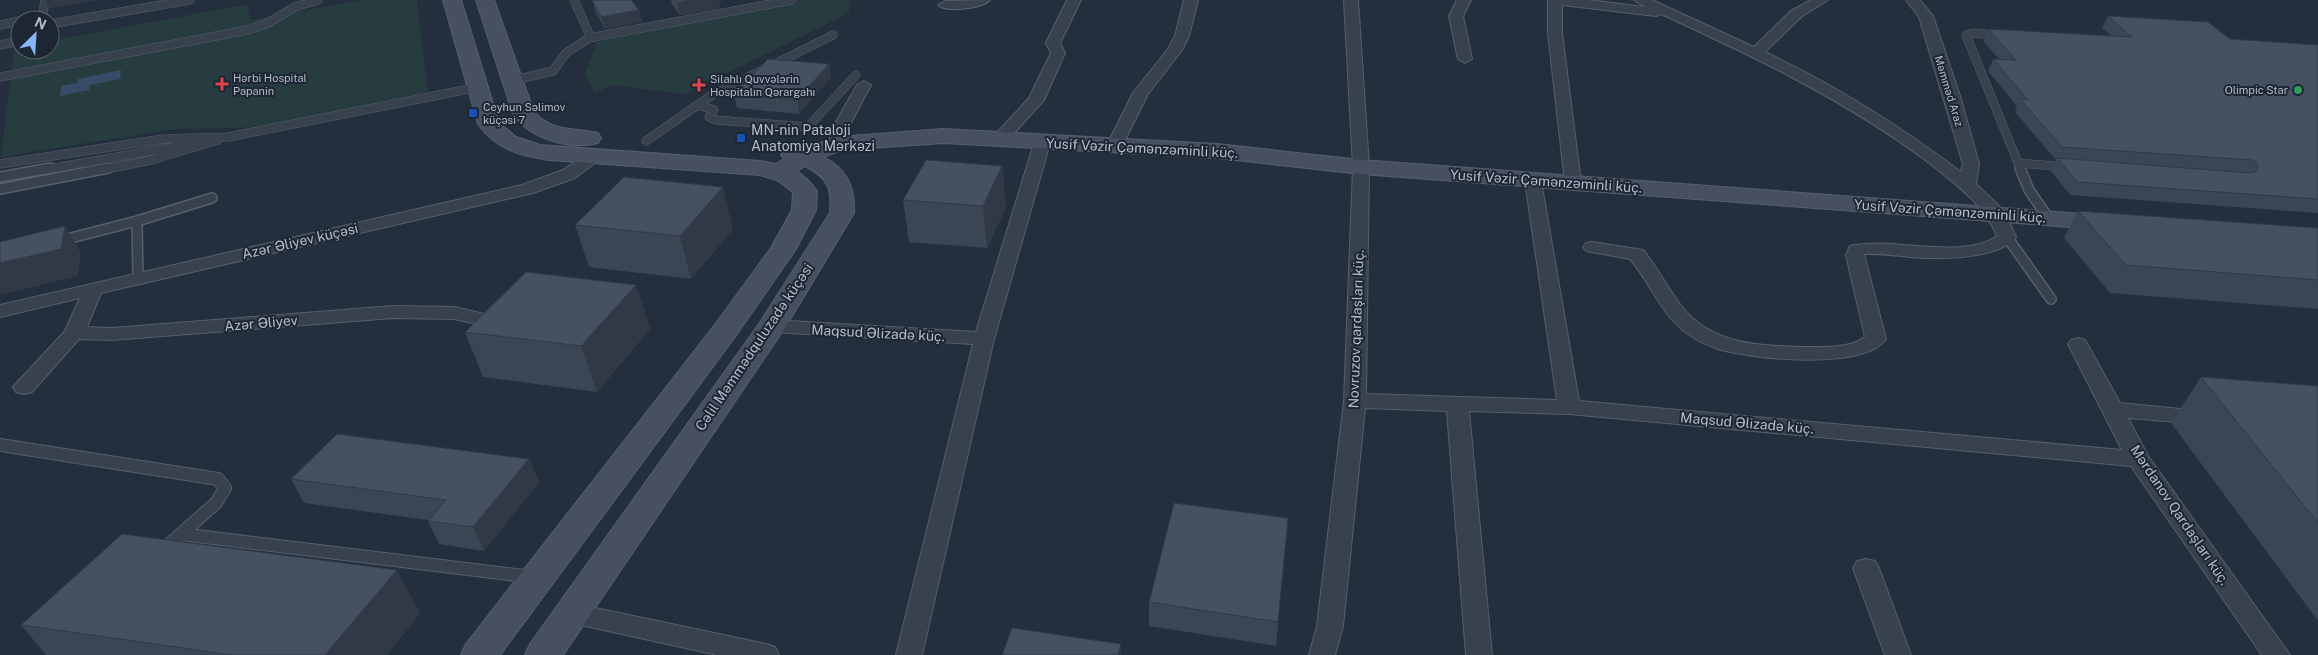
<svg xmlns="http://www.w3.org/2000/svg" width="2318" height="655" font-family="'Public Sans',sans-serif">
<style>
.green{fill:#263c3f}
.water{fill:#394c67}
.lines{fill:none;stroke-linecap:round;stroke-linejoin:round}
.service-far2-casing{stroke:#565f6c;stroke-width:9}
.service-far1-casing{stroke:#565f6c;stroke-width:12}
.service-casing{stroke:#565f6c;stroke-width:14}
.minor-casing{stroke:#565f6c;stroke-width:2}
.secondary-casing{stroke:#565f6c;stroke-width:2}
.service-far2{stroke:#38414e;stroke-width:8}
.service-far1{stroke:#38414e;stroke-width:9}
.service{stroke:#38414e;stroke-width:12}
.minor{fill:#38414e;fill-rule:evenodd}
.secondary{fill:#465061;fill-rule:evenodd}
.wall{fill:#3b4654}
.shaded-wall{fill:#303945}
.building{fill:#455162;stroke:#303945}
.health-dot{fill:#e0444e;stroke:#1d2633;stroke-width:2}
.leisure-dot{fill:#2e9e5b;stroke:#1d2633;stroke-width:2}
.transit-dot{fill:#1a4fb4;stroke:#1d2633;stroke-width:2}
.labels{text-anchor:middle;stroke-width:4;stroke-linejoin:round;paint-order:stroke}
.far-poi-label{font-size:11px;fill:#b4bcc9;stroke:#1d2633;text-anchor:start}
.far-street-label{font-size:11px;fill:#b4bcc9;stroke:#1d2633}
.poi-label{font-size:14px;fill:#b4bcc9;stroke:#1d2633;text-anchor:start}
.street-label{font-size:14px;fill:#b4bcc9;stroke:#1d2633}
</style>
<rect width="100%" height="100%" fill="#242f3e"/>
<path class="green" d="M361 0H417L428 92C373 103 317 118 260 126 229 130 197 127 166 130L1 157 14 47 20 46V50H50V41L248 4 250 20Z
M801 0H850L849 13 685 94 612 85 595 93 585 74 597 42Z"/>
<path class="water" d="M121 70 120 79 90 85 89 90 60 96 61 86 77 83 78 79Z"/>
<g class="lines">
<defs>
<path id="service-far2" d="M42 20 45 0
M50 24 190 0
M0 25 20 21
M1997 35 1973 33 1966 35 2021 170
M589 38 792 0
M0 45 20 41
M0 77 248 30 266 24 295 7 318 0
M514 80 553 71 566 53 589 38 588 31 574 0
M698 105 714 110 709 117 716 120 808 127 856 75
M646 141 712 95 833 35
M2018 163 2067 167
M0 164 163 139 228 137 479 87
M43 170 196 143
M101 170 151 160 218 140"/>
<path id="service-far1" d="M2020 168 2029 190 2049 219
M0 177 50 168
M0 189 108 168
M137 221 138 279
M2007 237 2051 299
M59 241 137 221 212 198"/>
<path id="service" d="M0 445 218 479 225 488 216 503 164 549
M181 534 532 577"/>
<path id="minor" d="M990 0C983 8 946 13 938 5L945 1Z
M1067 0H1081L1060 43 1065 53 1044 100 1007 141H995L993 138 995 135 1029 98 1051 53 1046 43Z
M1184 0H1198L1189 36 1182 50 1148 94 1121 148H1109L1107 145 1133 93 1168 49 1175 36Z
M1344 0H1358L1369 167 1366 394 1557 400 1525 181 1527 177H1539L1541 181 1579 401 2122 450 2068 344 2071 340 2078 338 2085 340 2120 403 2211 412 2214 417 2211 422 2203 424 2128 418 2148 456 2290 655H2262L2131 466 1569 414 1469 411 1492 655H1466L1447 411 1365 408 1343 626 1335 655H1309L1317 626 1344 401 1353 167Z
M1457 0H1471L1463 16 1472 59 1465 63 1458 59 1449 16Z
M1548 0H1588L1645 7 1634 0H1652L1754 47 1791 11 1811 0H1828L1801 17 1765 52C1835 85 1900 126 1961 172L1963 164 1919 17 1906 0H1920L1933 16 1960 96 1979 164 1976 184 2004 211 2016 237C2003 256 1953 259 1931 258 1909 258 1887 253 1864 254L1886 339C1864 371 1751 359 1718 349 1706 345 1694 339 1684 331 1660 312 1650 282 1630 259L1586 251 1583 247 1586 243 1592 242 1643 250C1658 268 1668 289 1682 307 1712 344 1758 346 1802 347 1821 347 1849 349 1865 337L1846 255 1850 246C1892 236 1961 261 1997 236 1985 206 1957 185 1932 165 1849 102 1755 57 1661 14L1656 16 1562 5V33L1581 183 1579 187H1567L1565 183 1548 33Z
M864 81 871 85 845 134 846 144 844 147H832L829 134 857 85Z
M1042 138 1048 140 1050 143 994 339 922 655H896L973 344 772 332 765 330 762 326 765 322 772 320 976 332 1034 143 1036 140Z
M594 151 600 153 602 156 600 159 575 178 533 193 101 293 87 327 112 328 393 306 455 307 501 318 504 322 501 326 494 328 455 319 393 318 112 340 79 339 32 392 24 394 16 392 13 387 65 331 80 298 0 317V305L522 185 563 170 588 153Z
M1866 559 1875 561 1879 568 1911 655H1885L1853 568 1857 561Z
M572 603 766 644 775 647 779 655H717L572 623 563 620 559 613 563 606Z"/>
<path id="secondary" d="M443 0H461L499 123 516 137 540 145 760 161 776 164 784 159 781 155 784 150 792 148 800 150 838 137 943 129 1217 144 1361 160 2110 216 2119 218 2122 223 2119 228 2110 230 1361 174 1217 158 943 143 841 150 823 157C847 169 855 187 854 213L786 326 563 655H525L530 644 759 324 830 213C832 189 829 179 807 167L805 166 797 171 809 181 817 191 816 210 796 249 734 338 500 655H461L466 644 714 326 771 248 792 210 793 192 777 180 760 175 549 160C520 156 496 149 478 124Z
M476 0H494L534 112C551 132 575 128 598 133L601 138 598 143C569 150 530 139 513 114Z"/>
</defs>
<use href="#service-far2" class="service-far2-casing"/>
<use href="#service-far1" class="service-far1-casing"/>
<use href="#service" class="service-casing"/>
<use href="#minor" class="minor-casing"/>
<use href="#secondary" class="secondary-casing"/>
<use href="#service-far2" class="service-far2"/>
<use href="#service-far1" class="service-far1"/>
<use href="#service" class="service"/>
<use href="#minor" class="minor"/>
<use href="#secondary" class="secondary"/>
</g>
<path class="wall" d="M592 0 639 10 642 22 605 29 596 13Z
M671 0H719L720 8 680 15 672 4Z
M2108 16 2230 39 2318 45V213L2070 195 2051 171 2056 160 2015 112 2017 106 1988 71 1993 59H1999L1983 41 1988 29 2112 36 2102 28Z
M829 64 831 77 799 114 737 108 734 94Z
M1002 166 1006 207 987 248 909 242 903 200Z
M2078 211 2318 228V309L2110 293 2064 238Z
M575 225 733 229 691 279 589 267Z
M636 285 650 329 597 392 483 377 465 332Z
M2201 377 2318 386V621L2171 423Z
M529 459 539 482 484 551 439 544 428 521V520L304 503 291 479Z
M1288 518 1276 646 1149 626V602Z
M420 613 387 655H46L21 625Z"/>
<path class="shaded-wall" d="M45 0H97L49 8Z
M693 0H719L720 8 680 15 677 3Z
M639 10 642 22 605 29 601 17Z
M829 64 831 77 799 114 797 100Z
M1002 166 1006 207 987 248 983 206Z
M723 187 733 229 691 279 680 236Z
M65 226 81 253 78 276 0 295V263Z
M636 285 650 329 597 392 581 346Z
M529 459 539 482 484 551 473 527Z
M397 570 420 613 387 655H325Z
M1121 644V655H1118Z"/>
<path class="building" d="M592 0H631L639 10 601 17Z
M675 0H693L677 3Z
M2108 16 2208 22 2230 39 2318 45V199L2077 182 2057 158 2251 173 2257 171 2258 167 2256 162 2252 160 2062 147 2020 99 2028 100 1993 59 2016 60 1988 29 2132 37Z
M768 59 829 64 797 100 734 94Z
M926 160 1002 166 983 206 903 200Z
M624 177 723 187 680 236 575 225Z
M2078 211 2318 228V280L2126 265Z
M65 226 61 249 0 263V242Z
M526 272 636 285 581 346 465 332Z
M2201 377 2318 386V523Z
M337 434 529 459 473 527 428 521 446 500 291 479Z
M1174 503 1288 518 1278 622 1149 602Z
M122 534 397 570 325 655H232L21 625Z
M1012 628 1121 644 1118 655H1002Z"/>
<g class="health-dot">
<path d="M219.5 76.5h5v5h5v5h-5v5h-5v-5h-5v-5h5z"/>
<path d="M696.5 77.5h5v5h5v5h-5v5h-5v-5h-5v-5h5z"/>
</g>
<circle class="leisure-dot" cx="2298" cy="90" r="5"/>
<g class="transit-dot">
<rect x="468" y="108" width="10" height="10" rx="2.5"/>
<rect x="736" y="133" width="10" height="10" rx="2.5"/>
</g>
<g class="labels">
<g class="far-poi-label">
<text x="233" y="82">Hərbi Hospital<tspan x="233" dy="13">Papanin</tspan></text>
<text x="710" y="83">Silahlı Quvvələrin<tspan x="710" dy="13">Hospitalın Qərargahı</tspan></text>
<text x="2288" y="94" text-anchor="end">Olimpic Star</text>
<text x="483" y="111">Ceyhun Səlimov<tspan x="483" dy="13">küçəsi 7</tspan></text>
</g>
<g class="far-street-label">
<text transform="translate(1949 91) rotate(73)" y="4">Məmməd Araz</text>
</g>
<g class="poi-label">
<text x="751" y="135">MN-nin Pataloji<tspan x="751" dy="16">Anatomiya Mərkəzi</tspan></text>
</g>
<g class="street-label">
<text transform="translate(1142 148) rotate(3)" y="5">Yusif Vəzir Çəmənzəminli küç.</text>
<text transform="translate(1546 181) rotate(4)" y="5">Yusif Vəzir Çəmənzəminli küç.</text>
<text transform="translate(1950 211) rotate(4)" y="5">Yusif Vəzir Çəmənzəminli küç.</text>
<text transform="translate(300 241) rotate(-13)" y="5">Azər Əliyev küçəsi</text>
<text transform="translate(261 323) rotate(-5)" y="5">Azər Əliyev</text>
<text transform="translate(1356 329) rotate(-88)" y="5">Novruzov qardaşları küç.</text>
<text transform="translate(878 333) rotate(3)" y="5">Maqsud Əlizadə küç.</text>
<text transform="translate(754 347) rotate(-56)" y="5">Cəlil Məmmədquluzadə küçəsi</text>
<text transform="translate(1747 423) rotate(5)" y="5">Maqsud Əlizadə küç.</text>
<text transform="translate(2180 515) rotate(56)" y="5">Mərdanov Qardaşları küç.</text>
</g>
</g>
<g transform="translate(35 35) rotate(25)"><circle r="24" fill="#1d2633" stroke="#59626f"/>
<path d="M0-4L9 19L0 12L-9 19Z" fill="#8ab4f8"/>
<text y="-8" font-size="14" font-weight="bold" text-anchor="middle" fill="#b4bcc9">N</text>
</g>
</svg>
